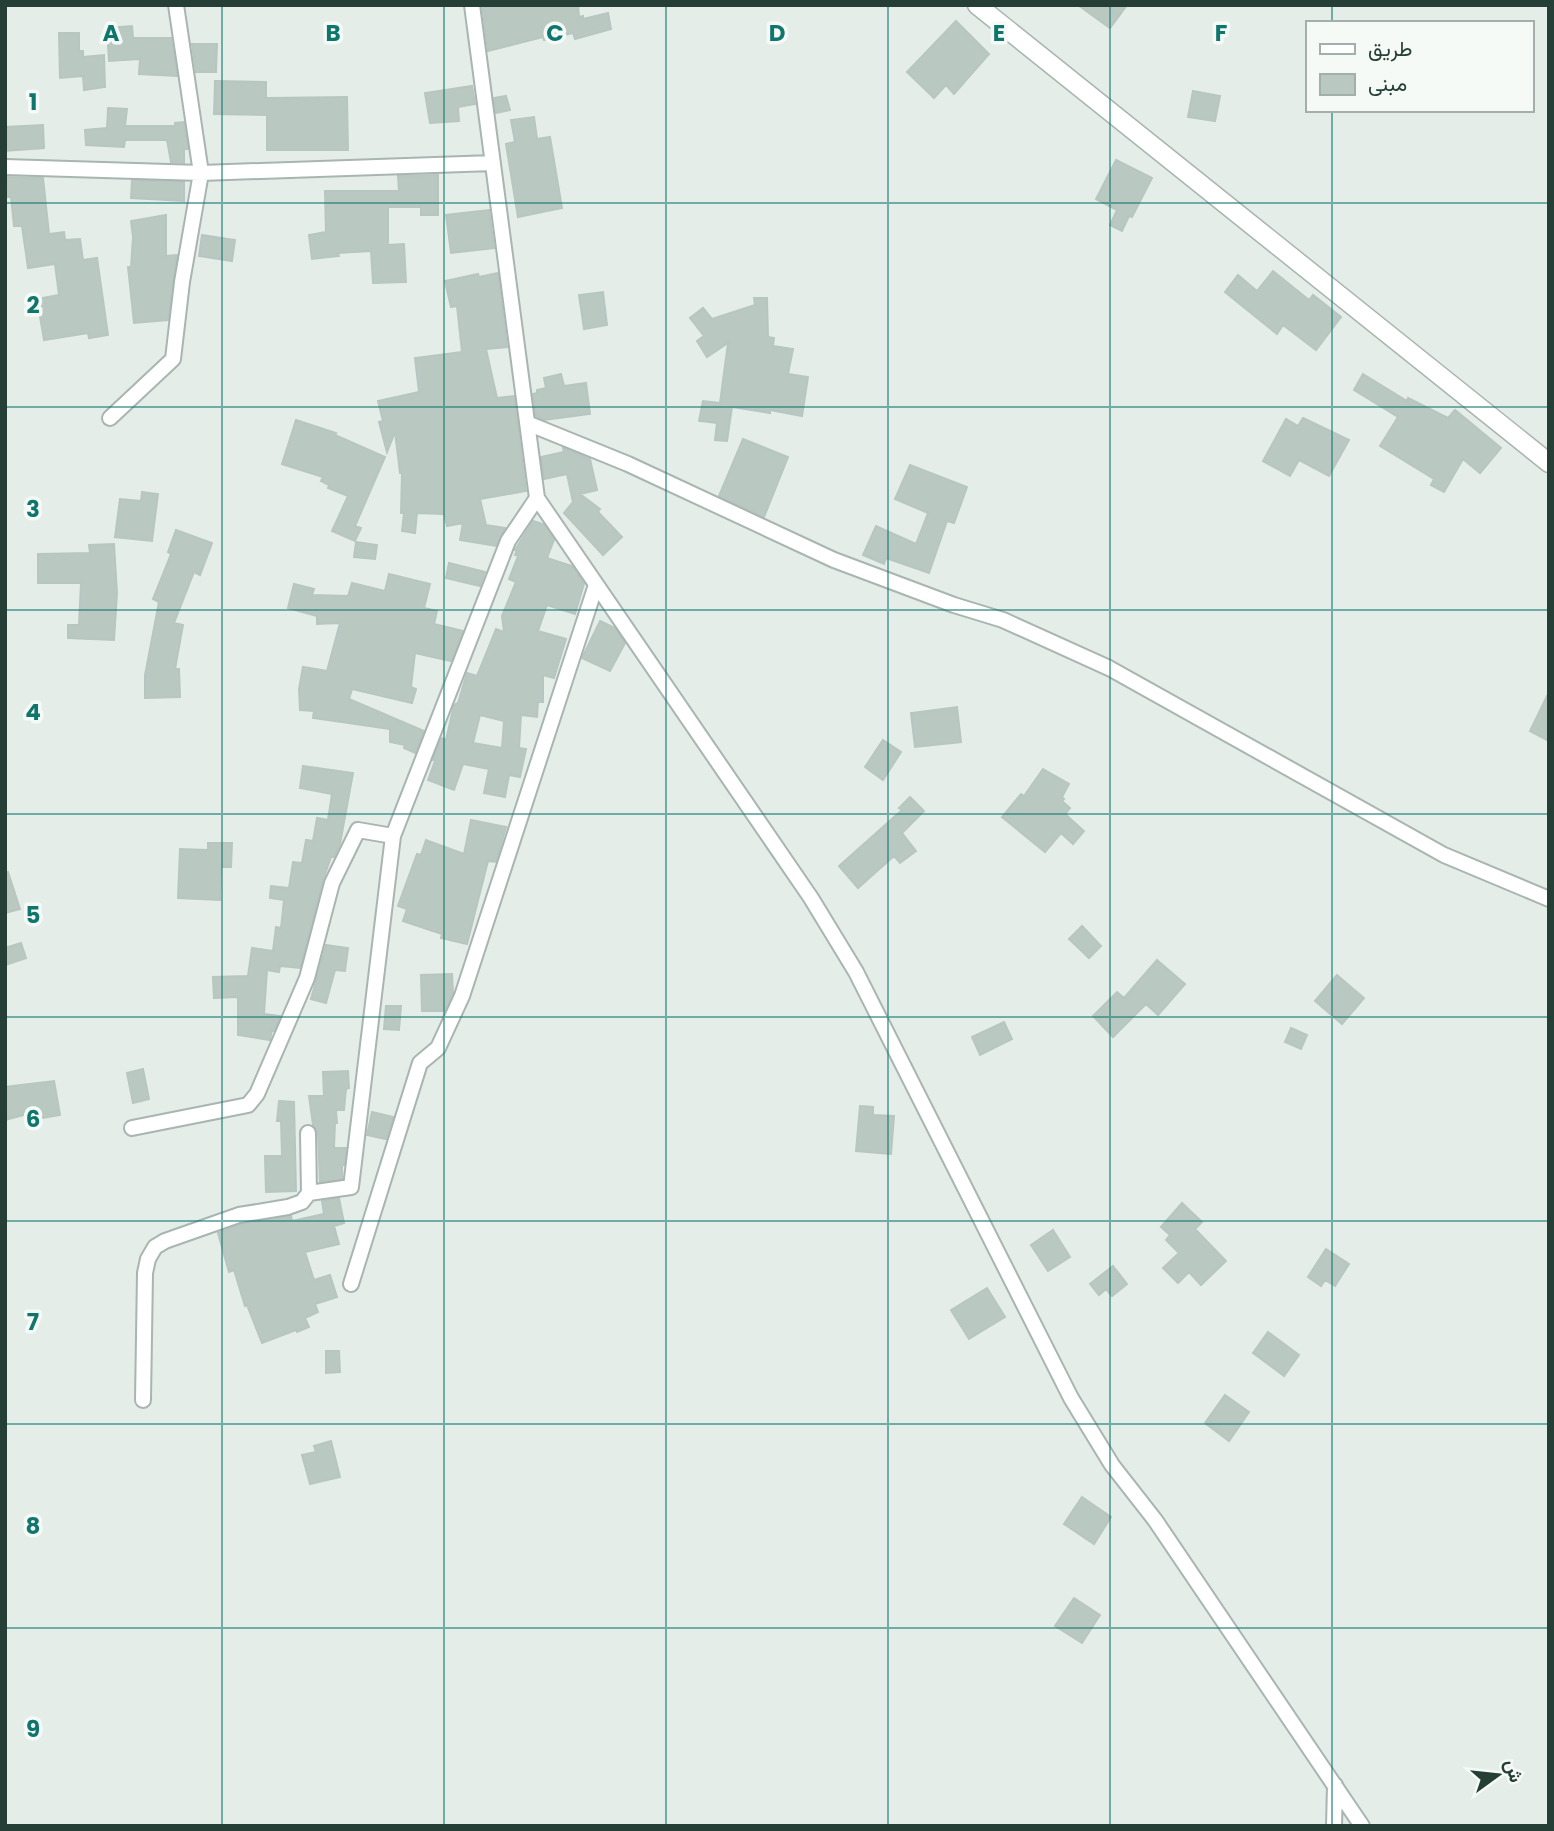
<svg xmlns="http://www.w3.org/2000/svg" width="1554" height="1831" font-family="Poppins,Vazirmatn,sans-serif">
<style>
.building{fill:#bac8c2;stroke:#b7c6c0;stroke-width:2;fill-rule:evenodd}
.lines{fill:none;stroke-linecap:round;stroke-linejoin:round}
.minor-casing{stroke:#a8b5b0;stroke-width:18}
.tertiary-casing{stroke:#a8b5b0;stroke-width:21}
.minor{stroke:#fff;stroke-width:14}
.tertiary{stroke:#fff;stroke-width:18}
.grid{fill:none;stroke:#0f766e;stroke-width:2;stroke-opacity:0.55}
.grid-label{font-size:23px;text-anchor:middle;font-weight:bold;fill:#0f766e;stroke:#f5faf7;stroke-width:7;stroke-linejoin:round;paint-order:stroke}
</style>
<rect width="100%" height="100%" fill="#e5ede9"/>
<path class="building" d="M482 5H578L579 17 583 16V19L608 13 611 29 575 39 573 33 544 40 543 37 488 51Z
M1078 5H1127L1110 28Z
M956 21 989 54 954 94 946 85 934 98 907 72Z
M132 26 133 38H171L177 76 139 74 140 59 109 61 107 28Z
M59 33H79V51H83V57L104 55 105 87 84 90 83 76 60 78Z
M192 44H217L216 72H196Z
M215 81 266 82V98L347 97 348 150H267V115L214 114Z
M472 86 475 104 458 107 459 121 430 123 425 93Z
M1193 91 1220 96 1215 121 1188 117Z
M506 96 510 110 496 113 494 98Z
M108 108 127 109 125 126H175V123L184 122 188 149H184V163L171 162 167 140H125L124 147 86 145 85 130 107 128Z
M534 117 537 139 550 137 562 208 518 217 506 144 515 142 511 120Z
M43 125 44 148 5 151V127Z
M1116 160 1152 178 1132 217 1129 216 1122 231 1110 225 1117 210 1096 199Z
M438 175V215H421V207H388V245L404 244 406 282 373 283 371 251 338 253 339 256 312 259 309 235 326 232 325 191H399L398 176Z
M5 177 43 178 49 234 64 232 65 240 80 239 83 260 97 258 108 335 89 338 88 333 44 340 37 299 59 295 55 264 28 268 22 226H14L11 197H5Z
M132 180 184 182V201L131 198Z
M489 210 494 248 451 253 446 215Z
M166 215V256L177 255 168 320 134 323 128 267H131L133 237 131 221Z
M202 235 235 240 232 261 199 256Z
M1273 271 1309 300 1313 295 1341 317 1316 350 1283 325 1277 334 1225 292 1238 275 1257 291Z
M498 273 507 347 486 349 497 398 514 396 526 491 480 499 486 525 505 528 496 546 460 540 463 523 447 526 444 514 417 513 415 533 402 531 404 513H401L402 473H400L395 432 387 452 379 422 383 421 378 401 419 392 415 358 462 352 457 306 451 307 445 281 478 274 479 277Z
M603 292 607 325 584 329 579 295Z
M754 298H767L768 337 774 338 773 346 793 349 788 374 808 377 802 416 770 410V413L732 407 727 441 715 440 717 423 699 421 703 401 720 403 728 343 707 357 697 341 704 336 690 318 703 308 712 319 755 305Z
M561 374 564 386 586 383 590 414 544 420 536 416 533 394 537 393V390L546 388 544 378Z
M1363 374 1407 401 1408 398 1448 418 1455 410 1501 448 1480 473 1463 459 1444 492 1431 485 1434 479 1380 446 1398 417 1354 390Z
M1303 418 1349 440 1329 476 1299 460 1290 476 1263 461 1286 419 1298 426Z
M296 420 336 433 335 435 385 457 355 526 361 528 355 541 332 531 348 496 328 488 329 485 321 481 323 477 282 464Z
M743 439 788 457 764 517 719 496Z
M563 448 590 459 597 490 580 494 600 509 598 512 622 537 603 555 564 513 573 502 567 474 544 479 541 457 564 452Z
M910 465 967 487 954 523 947 521 929 573 886 558 884 564 863 555 876 526 916 544 928 513 895 499Z
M142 492 158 494 152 541 115 537 120 499 141 501Z
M533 521 543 524 554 540 547 558 572 566 584 584 575 614 547 605 538 631 566 639 554 678 543 675V702H538L537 717 521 715 519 748 526 749 520 777 509 775 505 797 484 793 489 769 463 764 454 790 428 780 435 761 433 760 441 738 446 740 454 705 458 703 467 673 477 676 496 629 504 632 502 616 516 582 509 579 518 556 515 555 517 550H515ZM480 715 504 721 502 748 473 743Z
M176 530 212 543 200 575 194 572 174 623 183 625 175 669H179L180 697 145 698V675L159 602 153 599 171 554 168 552Z
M356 542 377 545 375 559 354 557Z
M114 544 117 593 114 640 68 638V625H79L81 583H38V554L90 553 89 545Z
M449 563 485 572 480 586 446 578Z
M389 574 430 584 424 608 437 611 434 624 463 631 451 661 415 653 411 687 416 689 412 703 352 689 349 699 424 731 415 753 404 748 405 745 390 742V729L313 718 314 711 300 710 299 689 303 667 327 671 340 623 317 624V616L288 608 294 584 314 589 312 595 348 596 352 583 385 591Z
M600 621 615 628 625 643 610 671 582 658Z
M1549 692V741L1530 731Z
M957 707 961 742 915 747 911 713Z
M883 740 901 752 883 780 865 767Z
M303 766 353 773 340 844 334 857H331L323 880 300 968 280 966 279 972 267 970 264 1014 280 1016 274 1031 272 1030 270 1040 238 1035V997L214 998 213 977 248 976 252 948 273 951 276 927 281 928 284 900 270 898 271 886 289 888 293 862 302 863 306 840 313 841 317 818 328 820 332 794 300 788Z
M1043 769 1069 784 1062 797 1064 799 1062 801 1070 808 1065 814 1084 831 1073 844 1061 833 1045 852 1002 817 1021 794 1024 796Z
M910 797 924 811 902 833 916 851 900 863 894 856 858 888 839 866 902 810 899 808Z
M471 820 506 827 496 862 488 861 467 944 441 938 442 934 403 921 407 909 398 906 417 854 421 855 426 840 464 854Z
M208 843H232L231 867H221L220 900 178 898 180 849 208 850Z
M8 872 20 909 5 913V873Z
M1082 926 1101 946 1089 958 1069 939Z
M21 943 26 958 5 965V948Z
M326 945 348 948 345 971 335 970 326 1003 311 999Z
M1157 960 1185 984 1158 1015 1146 1004 1113 1037 1093 1016 1117 992 1124 998Z
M452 974 453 993 445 1011H422L421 975Z
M1337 975 1364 998 1342 1024 1315 1001Z
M386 1006H401L399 1030 384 1029Z
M1004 1022 1012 1039 980 1055 972 1037Z
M1291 1028 1307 1035 1301 1049 1285 1042Z
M143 1069 149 1099 133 1103 127 1073Z
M348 1071 349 1088 346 1089 344 1110H336L337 1123H335L334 1148H346L344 1165H342V1179L320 1182 318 1133 313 1125 309 1096H324L323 1072Z
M54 1081 60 1115 36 1119 35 1112 5 1120V1087Z
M279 1101 294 1102 296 1191 266 1192 265 1156H282L281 1121H277Z
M860 1106 873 1107V1115L894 1116 891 1154 856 1151Z
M372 1112 393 1117 386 1139 367 1135Z
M339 1198 344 1223 334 1226 339 1244 305 1252 314 1280 330 1275 337 1297 315 1304 318 1312 305 1318 309 1327 297 1332 296 1330 262 1343 247 1305 245 1306 234 1270 229 1272 218 1233 241 1224 291 1216 292 1221 324 1214 322 1201Z
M1182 1203 1202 1222 1195 1229 1226 1261 1201 1285 1189 1272 1178 1283 1163 1268 1179 1253 1166 1240 1170 1235 1161 1227Z
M1053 1230 1070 1257 1048 1271 1031 1245Z
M1326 1249 1349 1264 1335 1286 1325 1280 1321 1286 1308 1277Z
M1113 1266 1127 1284 1112 1296 1106 1289 1099 1295 1090 1284Z
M987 1288 1005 1317 969 1339 951 1310Z
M1268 1332 1299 1355 1284 1376 1253 1353Z
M326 1351H339L340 1372 326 1373Z
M1225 1395 1249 1412 1229 1441 1205 1423Z
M331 1441 340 1477 310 1484 302 1455 316 1452 314 1446Z
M1082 1497 1111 1517 1094 1544 1064 1524Z
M1074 1598 1100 1615 1082 1643 1055 1626Z"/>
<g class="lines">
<defs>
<path id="minor" d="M176 5 201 173 493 163
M472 5 537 498 811 898 856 972 1071 1398 1112 1465 1155 1520 1362 1826
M5 167 201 173 182 282 173 359 110 418
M527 423 628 464 834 560 954 605 1003 620 1109 668 1444 855 1549 899
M132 1128 248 1105 257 1094 307 978 332 883 358 830 393 836
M308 1133 309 1193
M351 1284 420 1063 438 1048 462 996 596 585
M143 1400 145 1273 148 1259 155 1247 165 1241 239 1215 288 1207 302 1202 309 1193 351 1187 393 836 508 541 537 498
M1334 1826 1335 1785"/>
<path id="tertiary" d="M977 5 1549 463"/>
</defs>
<use href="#minor" class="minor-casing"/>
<use href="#tertiary" class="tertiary-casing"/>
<use href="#minor" class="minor"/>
<use href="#tertiary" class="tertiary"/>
</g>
<path class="grid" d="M222 5V1826M444 5V1826M666 5V1826M888 5V1826M1110 5V1826M1332 5V23M1332 110V1826M5 203H1549M5 407H1549M5 610H1549M5 814H1549M5 1017H1549M5 1221H1549M5 1424H1549M5 1628H1549"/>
<g class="grid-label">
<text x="111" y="41">A</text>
<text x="333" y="41">B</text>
<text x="555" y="41">C</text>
<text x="777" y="41">D</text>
<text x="999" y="41">E</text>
<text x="1221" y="41">F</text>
<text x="33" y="110">1</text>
<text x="33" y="313">2</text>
<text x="33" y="517">3</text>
<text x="33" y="720">4</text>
<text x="33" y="923">5</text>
<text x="33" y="1127">6</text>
<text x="33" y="1330">7</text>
<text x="33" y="1534">8</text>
<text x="33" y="1737">9</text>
</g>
<rect width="1554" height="1831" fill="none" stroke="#253e36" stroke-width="14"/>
<rect x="1306" y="21" width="228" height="91" fill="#f5faf7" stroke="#a2afaa" stroke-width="2"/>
<rect x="1320" y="44" width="35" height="10" fill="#ffffff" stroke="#a2afaa" stroke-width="2"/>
<text x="1368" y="56" font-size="21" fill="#253e36">طريق</text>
<rect x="1320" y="74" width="35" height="21" fill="#bac8c2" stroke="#a2afaa" stroke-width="2"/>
<text x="1368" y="91" font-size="21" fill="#253e36">مبنى</text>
<g transform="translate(1498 1775) rotate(75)" stroke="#f5faf7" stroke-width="5" paint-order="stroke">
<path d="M0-5L12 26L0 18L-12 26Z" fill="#253e36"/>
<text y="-10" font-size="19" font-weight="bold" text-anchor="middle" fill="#253e36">ش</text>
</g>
</svg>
